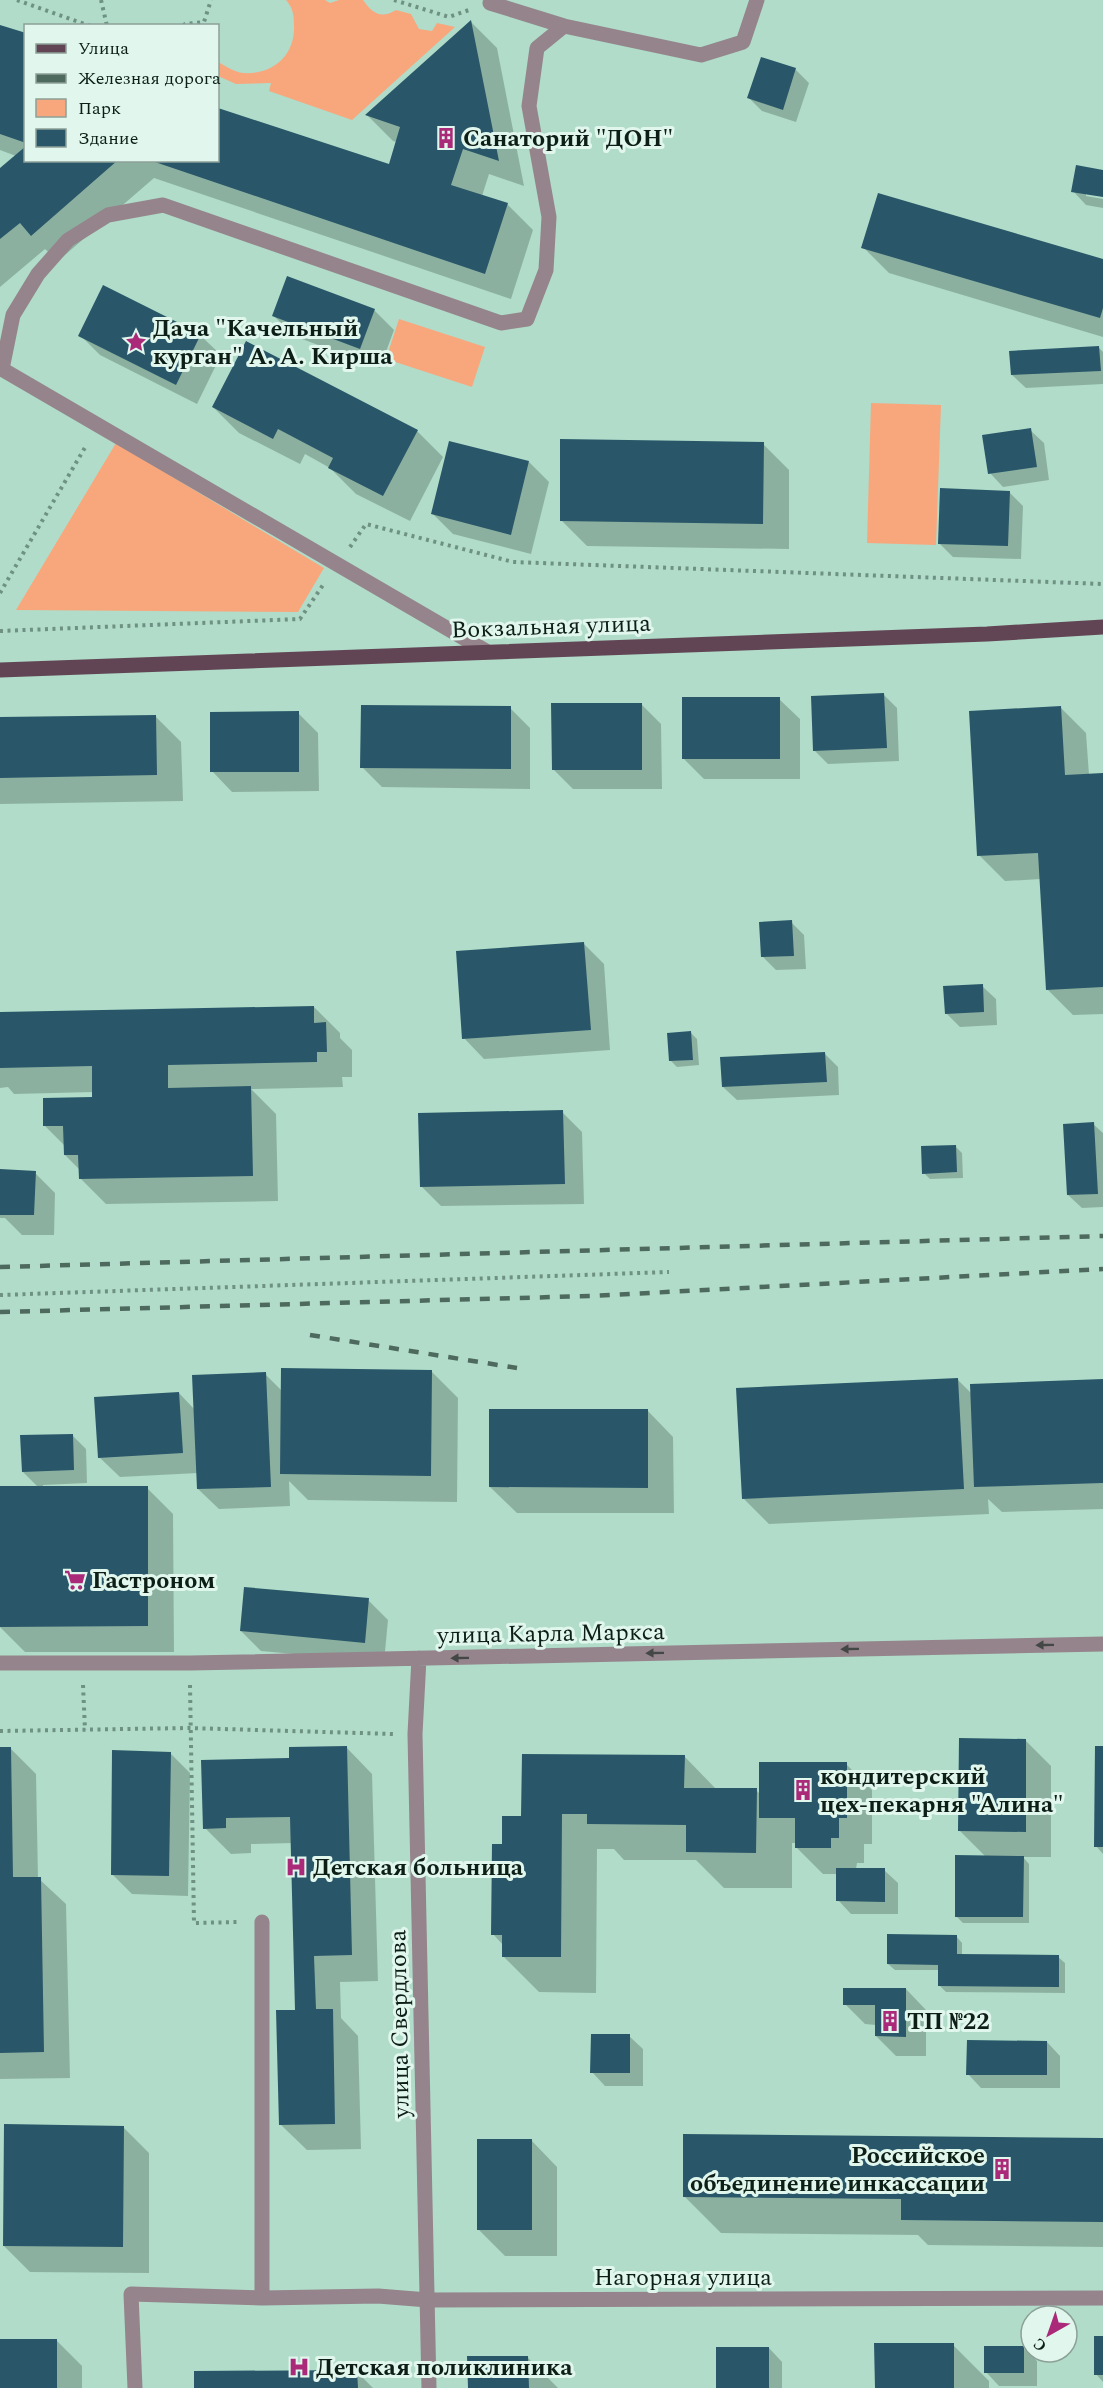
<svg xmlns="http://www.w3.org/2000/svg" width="1103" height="2388" font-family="Spectral,serif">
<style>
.green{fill:#f8a77d}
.shadow{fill:#0003}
.building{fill:#295769}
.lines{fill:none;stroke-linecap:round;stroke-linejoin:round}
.path{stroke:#6f9183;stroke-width:4;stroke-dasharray:3 4.5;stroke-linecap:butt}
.minor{stroke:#95848c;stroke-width:15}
.major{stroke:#624554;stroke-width:15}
.rail{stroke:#4e6a5e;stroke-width:4.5;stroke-dasharray:10 10;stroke-linecap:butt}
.oneway{fill:#434746}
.labels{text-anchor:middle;stroke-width:6;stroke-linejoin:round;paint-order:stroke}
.poi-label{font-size:24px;font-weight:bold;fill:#0d1e17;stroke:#e1f7ee;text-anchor:start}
.street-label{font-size:24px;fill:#0d1e17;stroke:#e1f7ee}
</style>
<rect width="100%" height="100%" fill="#b0dcc9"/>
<path class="green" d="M286 0H325L330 3 339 0H363C373 14 381 19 396 10L411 14 419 29 432 31 437 23 455 27 352 120 269 91 271 83 236 84 218 76V62C225 66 235 72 243 73 273 75 295 55 294 26 294 15 293 8 286 0Z
M399 319 485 347 472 387 386 359Z
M871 403 941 405 936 545 867 543Z
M116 443 324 568 298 612 16 610Z"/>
<path class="shadow" d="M471 22 497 48 524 186 489 174 482 196 507 204 533 230 511 299 154 178 58 261 45 249 0 287V170L16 156 0 150V26L26 34V160H218V109L389 166 397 142 393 141 367 115Z
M795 69 809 83 796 122 762 111 749 98Z
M1103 172V196L1086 193V196L1103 199V208L1086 205 1073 191Z
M863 247 1103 261V337L889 273Z
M104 287 200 335 221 355 197 404 100 355 80 335Z
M374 310 394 330 380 368 294 336 274 316Z
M1099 348 1103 352V384L1026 388 1012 375Z
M213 407 417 431 443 457 410 521 356 494 330 468 305 454 300 464 239 433Z
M1030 430 1044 443 1049 480 1003 487 990 473Z
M763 444 789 470V549L587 546 561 520Z
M529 462 549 482 531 554 453 534 433 514Z
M1009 492 1023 506 1021 559 953 557 939 543Z
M884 695 897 708 899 761 828 764 814 750Z
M779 699 800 719V779H704L684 759Z
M641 704 661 724 662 789H573L553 769Z
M1060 707 1086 733 1089 775H1103V1014L1073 1015 1047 989 1041 879 1005 881 979 855Z
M510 708 530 728V789L382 787 362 767Z
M298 713 318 733 319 791 232 792 212 771Z
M155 716 181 742 183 801 0 804V718Z
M791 922 804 935 806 969 776 970 763 957Z
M584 944 604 964 610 1050 484 1059 464 1038Z
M982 986 996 999 997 1025 960 1027 946 1013Z
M314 1007 340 1033V1038L352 1050V1077H342L343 1087 251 1089 276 1114 278 1201 106 1204 80 1178V1170L65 1155V1146L45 1126 94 1099V1092L14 1094 8 1087 0 1088V1014Z
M691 1033 697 1039 699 1065 677 1067 670 1060Z
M825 1054 838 1067 839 1095 737 1100 723 1087Z
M562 1112 582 1132 584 1204 441 1206 421 1186Z
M1093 1124 1103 1133V1207L1082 1208 1068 1195Z
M955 1146 962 1153 963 1178 930 1179 924 1173Z
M0 1171 35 1173 55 1193 54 1235H22L5 1218H0Z
M432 1372 458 1398 457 1502 308 1500 289 1481 290 1506 219 1509 198 1489V1473L120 1477 99 1457 179 1393 195 1410 265 1374 282 1391Z
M957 1379 972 1394 1103 1381V1509L1002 1512 988 1499 989 1514 769 1524 743 1498Z
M647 1410 673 1437 674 1513H517L490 1487Z
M72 1435 86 1449 87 1483 43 1485V1488H147L173 1514 174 1652H25L0 1627V1488H39L23 1472Z
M368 1600 388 1620 384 1662 261 1651 241 1631Z
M1025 1740 1051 1766V1857H1023L1029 1864V1923H963L956 1916 986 1857 960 1831Z
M346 1747 372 1774 378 1981 340 1982 341 2018 358 2036 361 2149 307 2150 280 2124 297 2011 293 1843 251 1844V1853L231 1854 205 1828 291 1759Z
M1103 1747V1854L1096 1846Z
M0 1748H10L36 1774 38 1878 66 1904 70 2078 0 2079Z
M170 1753 190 1773 188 1896 132 1894 112 1874Z
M684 1756 717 1790H756L760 1794 846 1764 872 1790V1844H864V1863H857L856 1869 884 1870 898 1883V1914H851L838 1900V1874H823L797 1848V1843H792V1888H724L696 1860H624L614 1849H597L596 1993 539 1992 503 1956V1945L493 1934 504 1846 523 1817Z
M956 1936 962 1943V1956L1058 1957 1065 1963V1993L946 1992 939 1985V1970H895L888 1964Z
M906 1989 926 2010V2056H896L876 2036V2025L865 2024 845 2004Z
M629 2036 643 2049V2086H605L592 2072Z
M1047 2042 1060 2056V2088H981L968 2074Z
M123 2127 149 2153V2273L30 2272 4 2246Z
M1103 2139V2247L928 2245 918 2235 721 2233 685 2197Z
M531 2140 557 2167V2256H505L479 2230Z
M1103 2338V2382L1096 2374Z
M56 2340 82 2366V2388H0V2341Z
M953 2345 989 2381V2388H876Z
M769 2348 782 2362V2388H717Z
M1023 2348 1037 2361V2386H999L986 2372Z
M528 2358 558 2388H469Z
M357 2372 373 2388H195Z"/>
<path class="building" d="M471 20 499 161 463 149 451 185 508 203 485 274 152 161 218 160V108L389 164 400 127 365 115Z
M0 25 26 33V143L0 134Z
M761 57 796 68 783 110 747 98Z
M26 146V160H118L31 236 20 223 0 239V168Z
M1076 165 1103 170V197L1071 192Z
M878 193 1103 259V308L1100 318 861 248Z
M287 276 375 309 360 349 272 316Z
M103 285 201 334 176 385 78 336Z
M246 341 418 430 383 496 328 468 333 458 278 429 273 439 212 407Z
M1099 346 1101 371 1011 375 1009 351Z
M1031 428 1037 467 988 474 982 435Z
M560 439 764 442 763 524 560 521Z
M449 441 529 461 511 535 431 514Z
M940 488 1010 491 1008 546 938 544Z
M884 693 887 748 813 751 811 696Z
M682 697H780V759H682Z
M551 703H642V770H552Z
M361 705 511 706V769L360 768Z
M1061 706 1065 775 1103 773V987L1046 990 1038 853 977 856 969 711Z
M299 711V772H210V712Z
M156 715 157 775 0 778V717Z
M792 920 794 956 761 957 759 922Z
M584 942 591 1030 462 1039 456 951Z
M983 984 984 1012 945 1014 943 986Z
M314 1006V1023L326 1022 327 1052H317V1062L168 1065V1088L251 1086 253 1176 79 1179 78 1155H64L63 1126H43V1098L92 1097V1066L0 1068V1012Z
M691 1031 693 1060 669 1061 667 1033Z
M825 1052 827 1082 722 1087 720 1057Z
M563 1110 565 1184 420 1187 418 1113Z
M1094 1122 1098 1194 1067 1195 1063 1124Z
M956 1145 957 1172 922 1174 921 1146Z
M0 1169 36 1171 34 1215H0Z
M281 1368 432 1370 431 1476 280 1474Z
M266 1372 271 1487 197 1489 192 1375Z
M958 1378 964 1489 742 1499 736 1388Z
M1103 1379V1483L974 1487 970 1384Z
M179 1392 183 1453 98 1458 94 1397Z
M489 1409H648V1488L489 1487Z
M73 1434 74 1470 22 1472 20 1435Z
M0 1486H148V1626L0 1627Z
M244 1587 369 1598 365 1643 240 1631Z
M959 1738 1026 1739V1832L958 1831Z
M347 1746 352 1955 314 1956 316 2009H333L335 2124 279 2125 276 2010H295L290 1817 226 1818V1828L203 1829 201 1760 289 1758V1747Z
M1095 1746H1103V1847H1094Z
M0 1747H11L13 1877H41L44 2052 0 2053Z
M112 1750 171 1752 169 1876 111 1875Z
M522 1754 685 1755 684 1788H757L756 1853 686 1852V1825L587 1824V1814H562L561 1957H502V1935H491L492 1844H502V1816H521Z
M759 1762H847V1818H839V1838H831V1848H795V1818H759Z
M955 1855 1024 1856 1023 1917H955Z
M836 1868H885V1902L836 1901Z
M887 1934 957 1935V1954L1059 1955V1987L938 1986V1965L887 1964Z
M843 1988H906V2037L875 2036V2005H843Z
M591 2034H630V2073H590Z
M967 2040 1047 2041V2075H966Z
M4 2124 124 2126 123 2247 3 2246Z
M683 2134 1103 2138V2222L901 2220V2199L683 2197Z
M477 2139H532V2230H477Z
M1094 2336H1103V2375H1094Z
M0 2339H57V2388H0Z
M874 2343H954V2388H875Z
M984 2346H1024V2373H984Z
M716 2347H769V2388H716Z
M467 2356H528L529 2388H468Z
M357 2370 358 2388H194V2371Z"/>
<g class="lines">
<path class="path" d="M17 0 90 26
M101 0 107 26
M394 0 449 17 469 10
M183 26 185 24 204 22 211 0
M350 547 366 524 513 562 1103 584
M0 593 87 444
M0 631 300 619 325 582
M0 1295 669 1272
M83 1685 85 1730
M190 1685 194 1923 239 1922
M0 1731 189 1728 393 1734"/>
<path class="minor" d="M490 3 564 26 701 55 743 42 757 0
M0 368 486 651
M2 369 13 315 38 274 68 240 108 215 163 205 501 323 527 319 546 270 549 217 529 106 537 48 564 26
M419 1658 415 1734 429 2388
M0 1663H190L1103 1644
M262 2298 378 2296 428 2300 1103 2298
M135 2388 131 2294 262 2298V1922"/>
<path class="major" d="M0 670 987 634 1103 627"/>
<path class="rail" d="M0 1267 1103 1236
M0 1312 591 1296 1103 1269
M310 1335 517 1368"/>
</g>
<defs><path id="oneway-solid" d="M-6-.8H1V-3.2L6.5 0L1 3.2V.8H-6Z" transform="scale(1.5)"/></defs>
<g class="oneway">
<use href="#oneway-solid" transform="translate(1045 1645) rotate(179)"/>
<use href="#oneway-solid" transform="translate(850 1649) rotate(179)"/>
<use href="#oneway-solid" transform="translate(655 1653) rotate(179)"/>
<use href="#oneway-solid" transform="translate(460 1658) rotate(179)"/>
</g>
<defs>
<symbol id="building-bare" viewBox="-9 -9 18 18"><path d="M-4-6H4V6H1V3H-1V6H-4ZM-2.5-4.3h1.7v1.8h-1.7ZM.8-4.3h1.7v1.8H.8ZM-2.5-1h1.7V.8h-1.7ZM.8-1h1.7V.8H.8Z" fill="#aa2a79" stroke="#e1f7ee" stroke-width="2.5" paint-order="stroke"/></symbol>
<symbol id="sight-bare" viewBox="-9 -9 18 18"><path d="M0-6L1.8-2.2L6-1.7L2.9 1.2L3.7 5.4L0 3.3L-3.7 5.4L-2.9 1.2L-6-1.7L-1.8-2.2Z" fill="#aa2a79" stroke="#e1f7ee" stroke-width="2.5" paint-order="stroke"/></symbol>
<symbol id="supermarket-bare" viewBox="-9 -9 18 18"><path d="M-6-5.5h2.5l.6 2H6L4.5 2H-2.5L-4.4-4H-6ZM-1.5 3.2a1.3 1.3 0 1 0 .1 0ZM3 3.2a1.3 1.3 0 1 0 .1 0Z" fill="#aa2a79" stroke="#e1f7ee" stroke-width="2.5" paint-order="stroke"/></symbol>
<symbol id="hospital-bare" viewBox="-9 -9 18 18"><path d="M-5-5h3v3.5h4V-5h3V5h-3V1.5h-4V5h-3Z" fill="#aa2a79" stroke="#e1f7ee" stroke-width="2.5" paint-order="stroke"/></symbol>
</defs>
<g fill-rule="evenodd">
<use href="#building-bare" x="431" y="123" width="30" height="30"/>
<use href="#sight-bare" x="121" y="327" width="30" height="30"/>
<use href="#supermarket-bare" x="60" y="1565" width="30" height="30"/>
<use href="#building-bare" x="788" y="1775" width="30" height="30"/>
<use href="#hospital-bare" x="281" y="1852" width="30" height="30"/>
<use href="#building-bare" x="875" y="2006" width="30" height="30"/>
<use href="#building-bare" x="987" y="2154" width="30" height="30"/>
<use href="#hospital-bare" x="284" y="2352" width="30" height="30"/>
</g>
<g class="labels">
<g class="poi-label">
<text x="463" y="146">Санаторий "ДОН"</text>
<text x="153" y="336">Дача "Качельный<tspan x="153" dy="28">курган" А. А. Кирша</tspan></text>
<text x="92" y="1588">Гастроном</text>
<text x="820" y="1784">кондитерский<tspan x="820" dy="28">цех-пекарня "Алина"</tspan></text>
<text x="313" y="1875">Детская больница</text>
<text x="907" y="2029">ТП №22</text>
<text x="985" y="2163" text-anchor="end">Российское<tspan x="985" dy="28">объединение инкассации</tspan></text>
<text x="316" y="2375">Детская поликлиника</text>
</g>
<g class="street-label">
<text transform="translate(551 626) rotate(-2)" y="8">Вокзальная улица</text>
<text transform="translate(551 1633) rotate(-1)" y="8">улица Карла Маркса</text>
<text transform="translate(399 2024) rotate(-91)" y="8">улица Свердлова</text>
<text x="683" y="2285">Нагорная улица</text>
</g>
</g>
<rect x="24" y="24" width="195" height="138" fill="#e1f7ee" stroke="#8ca098" stroke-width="1.5"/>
<rect x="36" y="44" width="30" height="9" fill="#624554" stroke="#8ca098" stroke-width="1.5"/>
<text x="78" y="54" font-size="18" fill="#0d1e17">Улица</text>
<rect x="36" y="74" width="30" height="9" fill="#4e6a5e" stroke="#8ca098" stroke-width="1.5"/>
<text x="78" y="84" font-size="18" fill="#0d1e17">Железная дорога</text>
<rect x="36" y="99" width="30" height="18" fill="#f8a77d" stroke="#8ca098" stroke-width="1.5"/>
<text x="78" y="114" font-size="18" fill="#0d1e17">Парк</text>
<rect x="36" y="129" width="30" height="18" fill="#295769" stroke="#8ca098" stroke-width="1.5"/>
<text x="78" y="144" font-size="18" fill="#0d1e17">Здание</text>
<g transform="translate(1049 2334) rotate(220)"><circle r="28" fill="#e1f7ee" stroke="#8ca098" stroke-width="1.5"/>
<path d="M0-4.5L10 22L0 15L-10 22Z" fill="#aa2a79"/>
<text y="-9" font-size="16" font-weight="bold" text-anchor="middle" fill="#0d1e17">С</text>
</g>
</svg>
